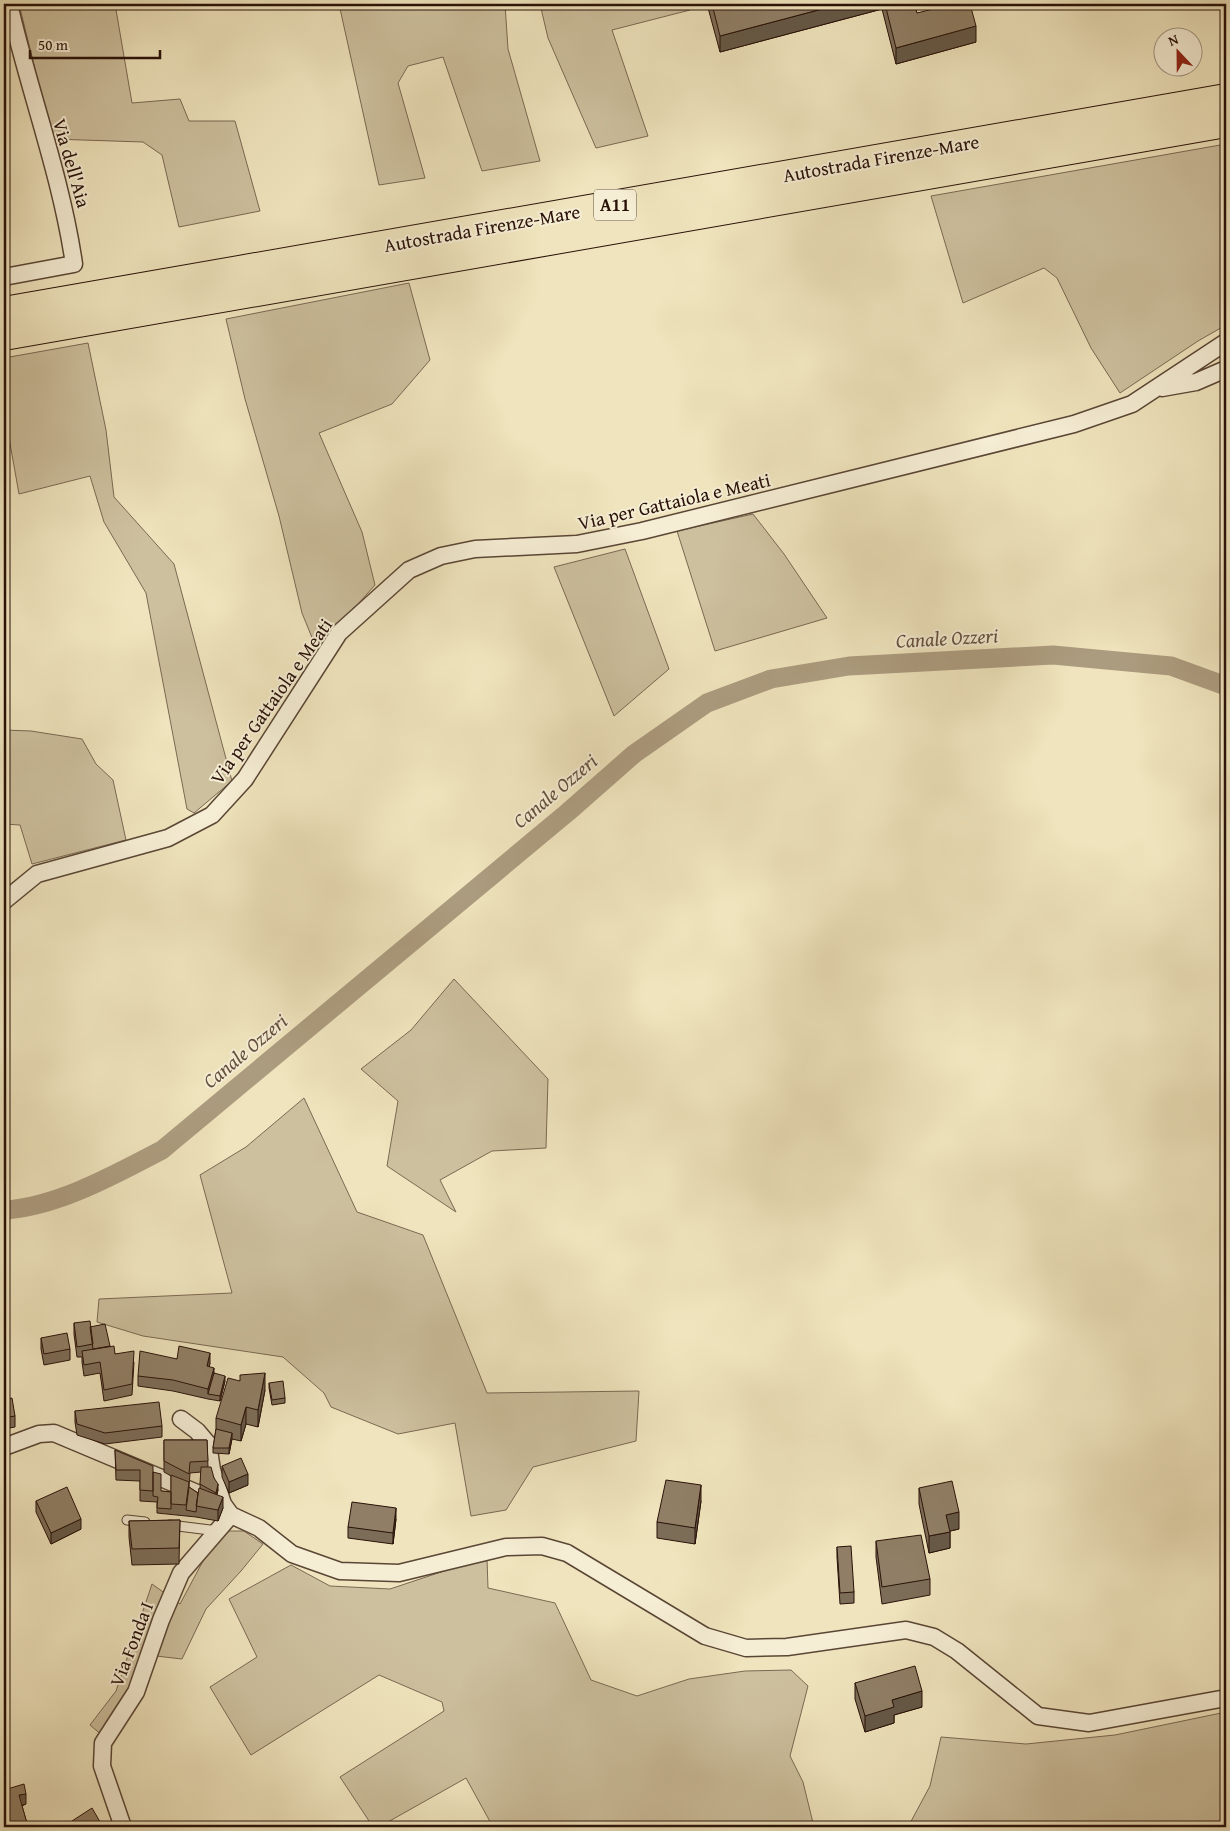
<svg xmlns="http://www.w3.org/2000/svg" width="1230" height="1831" font-family="'Gentium Book Plus',serif">
<style>
.green{fill:#cdc09e;stroke:#7b6853}
.lines{fill:none;stroke-linecap:round;stroke-linejoin:round}
.canal{stroke:#ac9c7f;stroke-width:19}
.service-casing{stroke:#5a4635;stroke-width:11}
.minor-casing{stroke:#5a4635;stroke-width:19}
.motorway-casing{stroke:#291108;stroke-width:30}
.service{stroke:#f5edd4;stroke-width:9}
.minor{stroke:#f5edd4;stroke-width:16}
.motorway{stroke:#efe4bd;stroke-width:28}
.wall{fill:#7c6d58;stroke:#291108;fill-rule:evenodd}
.shaded-wall{fill:#655947;stroke:#291108}
.building{fill:#907f66;stroke:#291108}
.labels{text-anchor:middle;stroke-width:4;stroke-linejoin:round;paint-order:stroke}
.shield{fill:#f5edd4;stroke:#665345;stroke-width:1}
.shield-label{font-size:18px;font-weight:bold;fill:#291108}
.street-label{font-size:19px;fill:#291108;stroke:#f5edd4}
.water-label{font-size:20px;font-style:italic;fill:#64503e;stroke:#f5edd4}
</style>
<rect width="100%" height="100%" fill="#efe4bd"/>
<filter id="stains"><feTurbulence type="fractalNoise" baseFrequency=".004" numOctaves="4"/><feColorMatrix values="0 0 0 0 .2 0 0 0 0 .09 0 0 0 0 .02 0 0 0 .5 -.17"/></filter>
<radialGradient id="worn" r=".72"><stop offset=".6" stop-color="#630" stop-opacity="0"/><stop offset="1" stop-color="#630" stop-opacity=".3"/></radialGradient>
<path class="green" d="M19 4H115L132 103 180 99 189 121H235L260 211 179 227 162 155 143 142 52 139Z
M339 4H505L508 49 540 161 482 171 443 57 408 66 398 83 425 178 379 185Z
M540 4H688L690 10 612 30 648 136 596 148 548 38Z
M1226 144V325L1198 341 1120 393 1091 348 1057 278 1044 268 963 303 931 196Z
M409 283 430 360 392 404 319 433 362 532 375 585 317 650 302 613 279 516 245 399 226 319Z
M88 343 106 430 114 497 174 564 232 781 194 813 187 809 146 593 104 522 90 476 19 494 4 410V358Z
M753 514 784 554 827 618 715 651 677 531Z
M625 549 669 669 614 716 554 567Z
M4 730 31 731 82 739 96 764 113 780 126 840 32 864 20 825 4 824Z
M454 979 548 1079 546 1148 492 1151 440 1180 456 1212 387 1166 398 1101 361 1069 411 1030Z
M304 1098 357 1212 423 1235 487 1393 639 1391 636 1441 533 1467 506 1510 471 1516 455 1423 398 1434 331 1407 324 1393 283 1357 143 1336 97 1322 99 1299 232 1293 200 1175 246 1147Z
M226 1531H244L263 1544 241 1571 206 1609 182 1659 156 1656 146 1690 110 1742 90 1725 116 1691 152 1584 180 1604 203 1561Z
M487 1559 488 1588 555 1603 591 1680 637 1696 689 1679 745 1671 791 1670 808 1686 790 1756 803 1782 814 1827H493L466 1778 379 1827H373L340 1777 444 1711 442 1702 379 1675 251 1755 210 1687 257 1657 229 1599 291 1565 330 1586 390 1589 471 1562Z
M1226 1712V1827H908L930 1786 941 1737 1026 1744 1115 1735Z"/>
<g class="lines">
<path class="canal" d="M4 1210C57 1207 116 1174 162 1150L568 812 634 754 707 703 771 679 849 666 1053 655 1171 666 1226 686"/>
<defs>
<path id="service" d="M127 1520 145 1522
M170 1525 218 1531"/>
<path id="minor" d="M4 277 74 264C61 175 29 91 9 4
M1162 388 1196 382 1226 369
M4 901 37 874 168 838 212 815 245 779 339 633 409 570 441 556 475 549 577 544 642 531 1074 424 1132 404 1226 342
M181 1419 197 1431 208 1444 212 1470 223 1504
M4 1447 39 1434 54 1433 223 1504 231 1515 259 1528 292 1554 340 1571 399 1573 506 1547 542 1546 567 1553 705 1636 746 1648 787 1647 906 1630 934 1637 957 1651 1038 1716 1089 1723 1226 1698
M123 1827 102 1766 103 1743 136 1692 161 1620 181 1573 231 1515"/>
<path id="motorway" d="M4 311 1226 98
M4 336 1226 123"/>
</defs>
<use href="#service" class="service-casing"/>
<use href="#minor" class="minor-casing"/>
<use href="#motorway" class="motorway-casing"/>
<use href="#service" class="service"/>
<use href="#minor" class="minor"/>
<use href="#motorway" class="motorway"/>
</g>
<path class="wall" d="M707 4H914L917 13 976 42 896 64 882 9 720 52Z
M74 1323 90 1327 110 1346 115 1354 134 1362 132 1395 104 1401 100 1373 84 1376 82 1362V1357H77L74 1334Z
M41 1338 70 1349V1360L44 1365 41 1349Z
M177 1359 210 1363 209 1367 214 1373 225 1381 220 1401 208 1399 173 1391 138 1386V1376Z
M269 1383 285 1398V1403L272 1405 269 1388Z
M265 1390 258 1427 246 1424 241 1441 232 1439 229 1454 213 1453V1448L216 1429V1418Z
M4 1400 15 1416V1427L4 1429Z
M75 1411 162 1426V1437L105 1444 77 1435 75 1422Z
M164 1440H207L208 1467 214 1478 218 1490 217 1494 223 1508 218 1521 196 1517 157 1513V1502L140 1501V1481L116 1480 115 1450 153 1472 161 1491 171 1492V1476L164 1472ZM201 1472 200 1488 198 1493 189 1487 190 1473Z
M222 1466 248 1485 229 1493 222 1477Z
M919 1488 959 1529 950 1531V1548L929 1553 919 1504Z
M36 1501 81 1529 51 1544 36 1512Z
M701 1501 695 1544 657 1538V1522Z
M396 1519 393 1544 348 1538V1527Z
M180 1520 179 1564 132 1565 129 1537V1521Z
M876 1541 930 1579V1595L882 1604 876 1557Z
M837 1547 854 1592V1603L840 1604 837 1557Z
M855 1683 922 1707 894 1715V1723L865 1732 855 1699Z
M4 1790 26 1804 22 1806 28 1827H7L4 1814Z
M72 1821 103 1827H72Z"/>
<path class="shaded-wall" d="M841 4H882V9L720 52V36Z
M976 26V42L896 64V48Z
M210 1353V1363L207 1377V1366Z
M214 1368V1379L208 1394V1389Z
M265 1373V1390L258 1427V1410Z
M225 1376V1381L220 1401V1396Z
M246 1407V1424L241 1441V1425Z
M232 1433V1439L229 1454V1448Z
M248 1474V1485L229 1493V1482Z
M218 1484V1490L216 1498V1493Z
M701 1485V1501L695 1544V1528Z
M223 1497V1508L218 1521V1510Z
M396 1508V1519L393 1544V1533Z
M959 1512V1529L946 1532V1515Z
M81 1519V1529L51 1544V1533Z
M950 1532V1548L929 1553V1536Z
M922 1691V1707L894 1715V1723L865 1732V1716L892 1700Z
M26 1794V1804L19 1806V1795Z"/>
<path class="building" d="M712 4H841L720 36Z
M885 4H914L917 13 953 4H970L976 26 896 48Z
M90 1321 93 1344 77 1347 74 1323Z
M105 1324 110 1346 93 1349 90 1327Z
M67 1333 70 1349 44 1354 41 1338Z
M114 1346 115 1354 134 1351 132 1384 104 1390 100 1362 84 1365 82 1351Z
M179 1346 210 1353 207 1366 214 1368 208 1389 173 1380 138 1376 140 1351 177 1359Z
M214 1373 225 1376 220 1396 208 1394Z
M265 1373 258 1410 246 1407 241 1425 216 1418 228 1378 240 1381V1375Z
M283 1381 285 1398 272 1400 269 1383Z
M12 1398 15 1416 4 1418V1400Z
M159 1402 162 1426 105 1433 77 1424 75 1411Z
M216 1429 232 1433 229 1448H213Z
M164 1440H207L208 1461 190 1462 189 1474 164 1461Z
M115 1450 153 1466V1491L140 1490V1470H116Z
M241 1458 248 1474 229 1482 222 1466Z
M201 1467H211L214 1478 218 1484 216 1493 200 1484Z
M153 1472 161 1474V1491L171 1492V1509L157 1508 158 1497 153 1496Z
M171 1475 189 1482 186 1505 171 1504Z
M666 1480 701 1485 695 1528 657 1522Z
M952 1481 959 1512 946 1515 950 1532 929 1536 919 1488Z
M67 1487 81 1519 51 1533 36 1501Z
M189 1487 198 1493 196 1512 186 1510Z
M199 1488 223 1497 218 1510 196 1506Z
M352 1502 396 1508 393 1533 348 1527Z
M180 1520 179 1548 132 1549 129 1521Z
M921 1535 930 1579 882 1587 876 1541Z
M851 1546 854 1592 840 1593 837 1547Z
M915 1666 922 1691 892 1700 894 1707 865 1716 855 1683Z
M24 1784 26 1794 19 1795 28 1827H10L4 1803V1790Z
M92 1808 103 1827H76L72 1821Z"/>
<g class="labels">
<rect class="shield" x="594" y="189.5" width="42" height="31" rx="4"/>
<g class="shield-label">
<text x="615" y="211">A11</text>
</g>
<g class="street-label">
<text transform="translate(881 158) rotate(-10)" y="7">Autostrada Firenze-Mare</text>
<text transform="translate(72 163) rotate(74)" y="7">Via dell'Aia</text>
<text transform="translate(482 228) rotate(-10)" y="7">Autostrada Firenze-Mare</text>
<text transform="translate(674 501) rotate(-13)" y="7">Via per Gattaiola e Meati</text>
<text transform="translate(271 701) rotate(-55)" y="7">Via per Gattaiola e Meati</text>
<text transform="translate(131 1644) rotate(-69)" y="7">Via Fonda I</text>
</g>
<g class="water-label">
<text transform="translate(947 638) rotate(-3)" y="7">Canale Ozzeri</text>
<text transform="translate(555 791) rotate(-40)" y="7">Canale Ozzeri</text>
<text transform="translate(245 1051) rotate(-40)" y="7">Canale Ozzeri</text>
</g>
</g>
<rect width="1230" height="1831" fill="none" stroke="#efe4bd" stroke-width="20"/>
<rect x="5" y="5" width="1220" height="1821" fill="none" stroke="#291108" stroke-width="2.5"/>
<rect x="10" y="10" width="1210" height="1811" fill="none" stroke="#291108"/>
<g transform="translate(1178 52) rotate(338)"><circle r="24" fill="#f5edd4" stroke="#a39582"/>
<path d="M0-4L9 19L0 12L-9 19Z" fill="#8f2418"/>
<text y="-8" font-size="14" font-weight="bold" text-anchor="middle" fill="#291108">N</text>
</g>
<path d="M30 50v8h130v-8" fill="none" stroke="#291108" stroke-width="2.5"/>
<text x="38" y="50" font-size="15" fill="#291108" stroke="#f5edd4" stroke-width="4" paint-order="stroke">50 m</text>
<rect width="100%" height="100%" filter="url(#stains)"/>
<rect width="100%" height="100%" fill="url(#worn)"/>
</svg>
